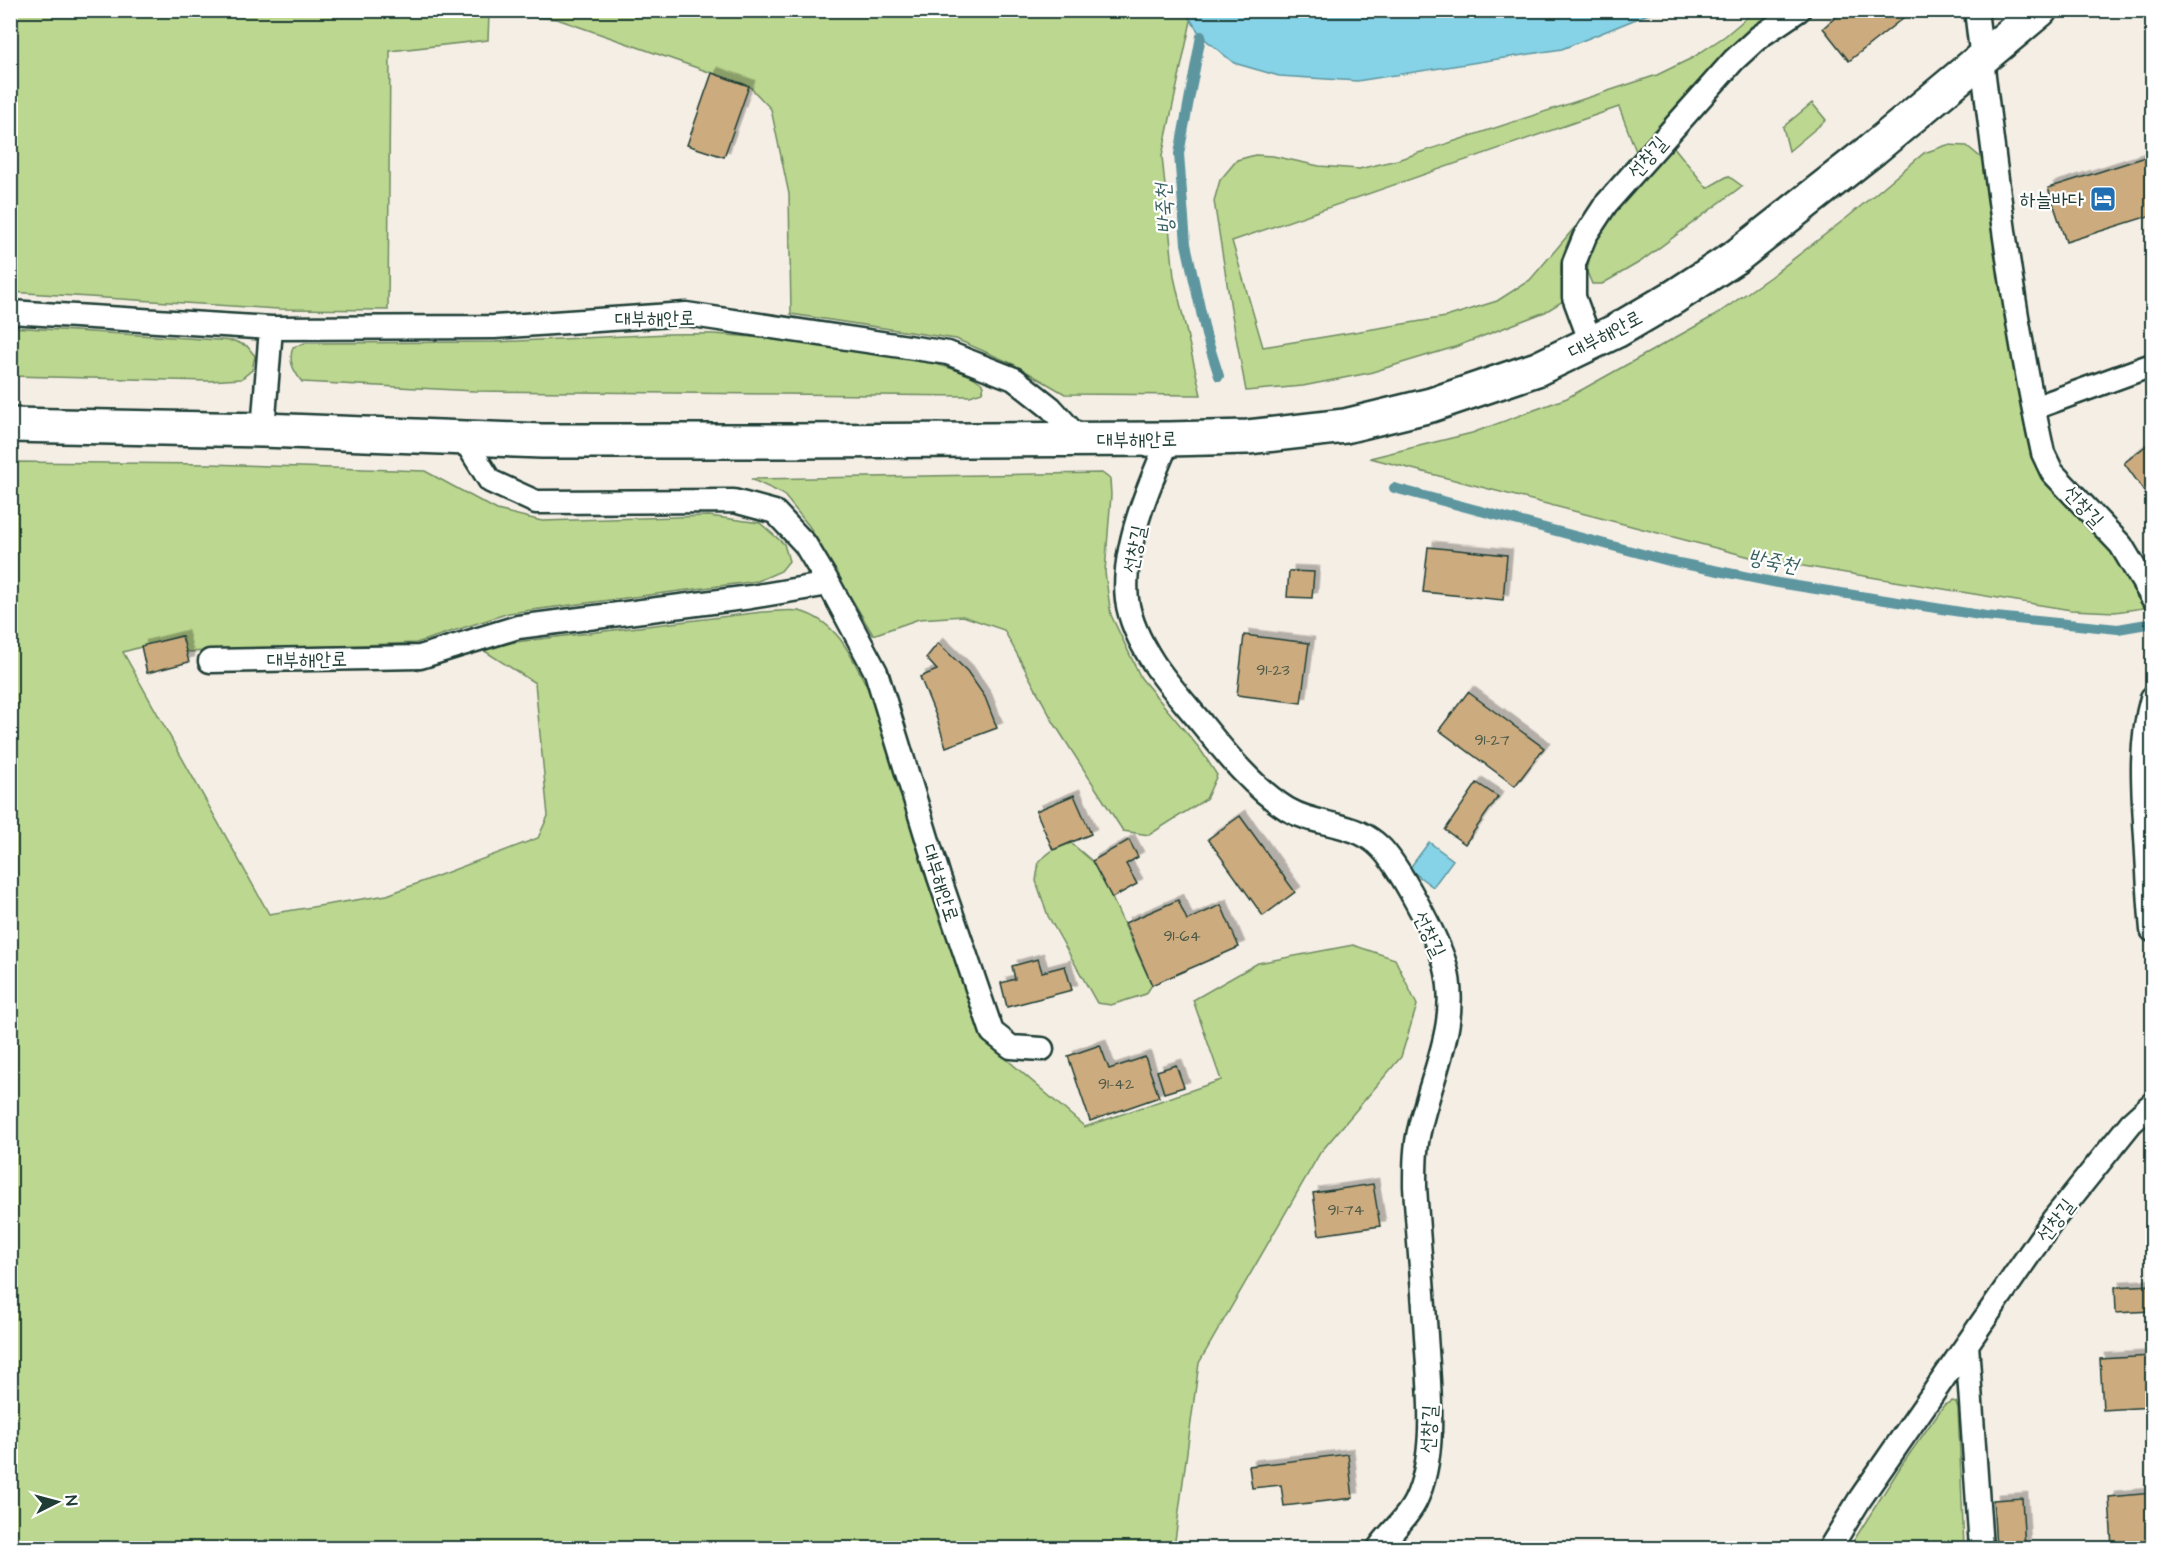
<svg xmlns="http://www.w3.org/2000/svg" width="2163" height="1559" font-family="'Architects Daughter','Poor Story',sans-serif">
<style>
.green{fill:#bcd78f;stroke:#6e8a62;stroke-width:1.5}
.water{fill:#86d2e6;stroke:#5d969f;stroke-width:1.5}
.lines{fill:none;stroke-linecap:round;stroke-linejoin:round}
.stream{stroke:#5d969f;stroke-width:10}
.building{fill:#ccab7f;stroke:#1f3d34;stroke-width:1.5;filter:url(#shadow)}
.lane-casing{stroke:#1f3d34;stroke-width:27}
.secondary-casing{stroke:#1f3d34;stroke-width:38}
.lane{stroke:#fff;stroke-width:22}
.secondary{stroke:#fff;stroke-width:33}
.labels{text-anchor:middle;stroke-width:4.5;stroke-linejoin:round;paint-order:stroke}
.number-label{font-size:16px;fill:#4a5847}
.street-label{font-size:20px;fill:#1f3d34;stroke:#fff}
.poi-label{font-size:20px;fill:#1f3d34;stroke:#fff;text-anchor:end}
.water-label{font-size:21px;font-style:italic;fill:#396260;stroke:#fff}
</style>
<defs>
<filter id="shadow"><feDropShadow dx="5.5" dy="-5.5" stdDeviation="0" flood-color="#0004"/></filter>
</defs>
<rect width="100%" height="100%" fill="#f5eee5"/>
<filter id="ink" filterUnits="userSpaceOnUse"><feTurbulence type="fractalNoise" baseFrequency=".0167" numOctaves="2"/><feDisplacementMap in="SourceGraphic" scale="12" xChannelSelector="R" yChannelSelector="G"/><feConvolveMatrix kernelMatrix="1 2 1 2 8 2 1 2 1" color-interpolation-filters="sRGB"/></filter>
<g filter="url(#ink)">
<path class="green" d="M10 11H1185L1191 21 1162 156 1174 277 1201 395 1065 394 1013 364 956 339 791 314 789 194 771 109 749 86 557 19 489 14 488 40 390 51 388 310 278 309 11 292Z
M1755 11H1785L1637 154 1619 107 1232 241 1263 347 1446 317 1497 301 1530 280 1575 227C1560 257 1557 266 1565 300L1545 312 1455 347 1369 373 1303 386 1246 391 1232 315 1214 201 1220 180 1237 160 1255 155 1273 156 1319 166 1359 169 1397 160 1657 75 1692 58 1725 36Z
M1812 103 1826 120 1789 151 1783 127Z
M1947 145 1967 146 1985 161 2036 457 2107 544 2144 608 2115 612 2071 610 1754 558 1370 458 1472 433 1567 398 1714 316 1770 277 1849 216 1924 153Z
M1673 146 1707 188 1728 176 1742 186 1640 262 1602 284H1592L1587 272 1592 243 1620 202Z
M11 327 234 341 247 346 255 356 252 370 241 379 209 381 11 376Z
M668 334C688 334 708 333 727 335 771 338 963 356 984 386L982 392 970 396 474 391 302 382C293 370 288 361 293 347L305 343 495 342Z
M11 462 210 464 425 471 497 510 542 521 709 516 760 523 784 544 789 561 781 571 758 581 509 613 416 643 186 652 181 636 123 652 269 914 387 895 538 838 548 816 535 683 483 650 515 642 762 612C773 612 788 609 799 611 839 621 854 661 870 693L981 1037 1085 1127 1221 1080 1193 1000 1258 963 1353 945 1395 959 1417 1005 1401 1057 1320 1153 1199 1363 1174 1548H11Z
M1102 473 1110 479 1111 495 1105 572 1111 615 1141 678 1200 749 1217 775 1206 799 1149 835 1123 831 1054 723 1004 630 963 616 919 619 873 635 809 526 783 494 751 479Z
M1071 843 1092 861 1112 898 1152 985 1146 994 1111 1005 1097 1003 1048 916 1036 881 1039 861 1053 850Z
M1952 1401 1956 1402 1958 1408 1964 1548H1849L1901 1466 1944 1405Z"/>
<path class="water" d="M1185 11H1656L1562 49 1357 81 1279 76 1234 63 1201 36Z
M1429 842 1453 860 1433 887 1409 869Z"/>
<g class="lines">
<path class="stream" d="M1201 36 1179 154 1186 244 1206 335 1219 376
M1394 488 1669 561 1778 583 1986 616 2118 629 2147 624 2152 621"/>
</g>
<path class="building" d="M1844 10H1913L1849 61 1823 28Z
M712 73 749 86 724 157 687 145Z
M2146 157 2152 178V215L2066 242 2048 188Z
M2152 441V502L2124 463Z
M1428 547 1507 555 1503 600 1423 592Z
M1289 571 1314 572 1312 598 1287 597Z
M1244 635 1309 643 1301 703 1237 695Z
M182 636 189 662 147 673 141 646Z
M938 643 967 671 985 697 997 728 946 747 936 716 920 677 937 670 926 658Z
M1468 692 1544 748 1515 786 1439 730Z
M1477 783 1498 797 1465 844 1445 830Z
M1074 795 1091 834 1053 850 1036 811Z
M1240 816 1295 892 1263 916 1208 839Z
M1129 840 1138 857 1126 864 1137 884 1112 898 1092 861Z
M1178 900 1187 920 1221 905 1239 947 1152 985 1125 923Z
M1038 959 1042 972 1065 966 1072 990 1007 1007 1001 983 1015 979 1012 966Z
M1100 1045 1109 1069 1145 1057 1159 1097 1090 1121 1068 1056Z
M1176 1065 1184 1087 1164 1093 1157 1071Z
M1373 1184 1380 1226 1319 1235 1313 1193Z
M2152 1285V1311L2116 1313 2115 1287Z
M2152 1356V1407L2103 1410 2100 1359Z
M1348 1454 1353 1498 1284 1506 1281 1485 1252 1488 1249 1466Z
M2152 1493V1548H2112L2109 1497Z
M2022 1498 2025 1548H1996L1993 1500Z"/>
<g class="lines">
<defs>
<path id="lane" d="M1976 10C1994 158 2011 308 2043 453L2052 472 2121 545 2152 597
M10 312 271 328 494 327 686 314 948 353 1014 379 1051 408 1080 440
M1591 343 1574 297V263L1585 236 1606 204 1734 60 1759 37 1799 10
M2034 408 2152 365
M263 430 271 328
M464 439 490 481 536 502 734 501 775 512 805 544 829 584 876 672 939 877 992 1032 1011 1047 1042 1049
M1169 439C1149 485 1121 549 1127 600 1130 621 1142 645 1153 662 1166 682 1183 701 1198 719 1224 751 1252 787 1287 809 1311 823 1336 822 1360 833 1366 836 1374 841 1379 846 1398 863 1437 938 1445 964 1461 1021 1432 1073 1420 1127 1415 1146 1415 1166 1415 1186 1418 1236 1423 1286 1426 1336 1429 1386 1438 1455 1415 1502 1406 1520 1390 1532 1379 1548
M210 661 420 657 518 627 751 597 829 584
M2152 698C2139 743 2143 790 2146 837 2148 868 2149 899 2152 930
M1967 1344 1981 1548
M1830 1548 1860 1499 2053 1220 2131 1123 2152 1104"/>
<path id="secondary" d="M10 425 263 430 542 441H792L1169 439 1248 437 1345 426 1431 405 1537 369 1616 331 1674 297 1737 256 1873 149 2040 10"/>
</defs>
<use href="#lane" class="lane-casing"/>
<use href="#secondary" class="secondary-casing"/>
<use href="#lane" class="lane"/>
<use href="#secondary" class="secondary"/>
</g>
</g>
<defs>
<symbol id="hotel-square" viewBox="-11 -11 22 22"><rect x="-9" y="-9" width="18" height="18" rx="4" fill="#1f6fb2" stroke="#fff"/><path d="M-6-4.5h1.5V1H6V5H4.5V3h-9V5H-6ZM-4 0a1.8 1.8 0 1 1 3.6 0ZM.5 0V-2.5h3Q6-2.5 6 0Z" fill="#fff"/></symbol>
</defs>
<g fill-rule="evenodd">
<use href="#hotel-square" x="2088" y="184" width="30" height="30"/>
</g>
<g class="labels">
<g class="number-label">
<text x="1273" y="675">91-23</text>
<text x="1492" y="745">91-27</text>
<text x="1182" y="941">91-64</text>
<text x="1116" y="1089">91-42</text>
<text x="1346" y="1215">91-74</text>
</g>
<g class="street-label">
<text transform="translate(1647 157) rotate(-49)" y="7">선창길</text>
<text transform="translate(655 318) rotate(-1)" y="7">대부해안로</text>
<text transform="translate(1605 334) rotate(-28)" y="7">대부해안로</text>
<text transform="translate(1137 439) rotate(-1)" y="7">대부해안로</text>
<text transform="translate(2084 506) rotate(47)" y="7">선창길</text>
<text transform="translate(1134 549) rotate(-79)" y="7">선창길</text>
<text transform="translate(307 659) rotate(-1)" y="7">대부해안로</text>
<text transform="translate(941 883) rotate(72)" y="7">대부해안로</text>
<text transform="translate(1430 934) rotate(64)" y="7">선창길</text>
<text transform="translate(2055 1220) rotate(-53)" y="7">선창길</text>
<text transform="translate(1428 1429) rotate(-87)" y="7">선창길</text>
</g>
<g class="poi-label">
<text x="2084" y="206">하늘바다</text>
</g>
<g class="water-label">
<text transform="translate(1164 209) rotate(-94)" y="7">방죽천</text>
<text transform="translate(1773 561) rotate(11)" y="7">방죽천</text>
</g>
</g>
<rect width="2163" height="1559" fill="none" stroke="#fff" stroke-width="36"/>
<rect x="18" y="18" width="2127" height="1523" fill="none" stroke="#1f3d34" stroke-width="2" filter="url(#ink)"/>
<g transform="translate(57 1502) rotate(84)" stroke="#ffffff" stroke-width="4.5" paint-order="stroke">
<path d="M0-4.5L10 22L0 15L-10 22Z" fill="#1f3d34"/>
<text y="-9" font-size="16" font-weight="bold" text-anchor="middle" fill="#1f3d34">N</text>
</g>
</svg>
